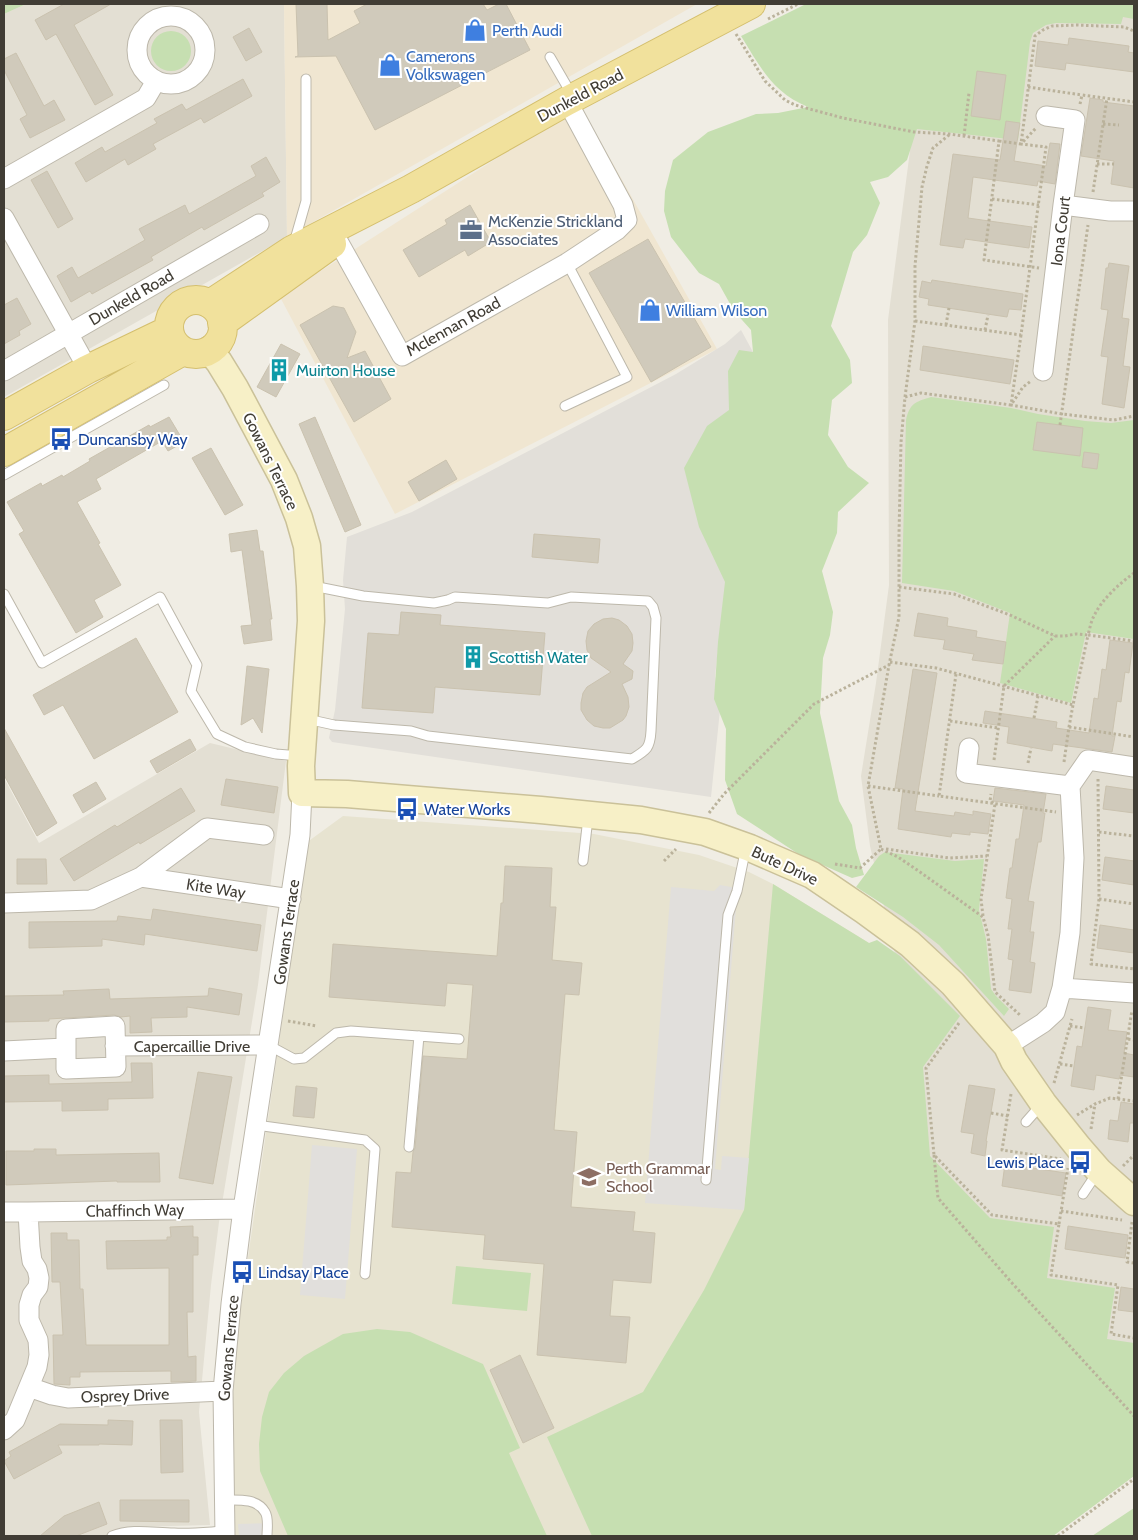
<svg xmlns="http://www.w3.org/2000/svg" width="1138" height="1540" font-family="Cabin,sans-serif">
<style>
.residential{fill:#e3dfd3}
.commercial{fill:#f0e6d1}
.industrial{fill:#e2dfd9}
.education{fill:#e7e3d0}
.green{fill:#c6dfb1}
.parking{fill:#e1dfdc}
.building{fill:#d0cabb;stroke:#cac2af}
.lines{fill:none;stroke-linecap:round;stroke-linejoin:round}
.lane-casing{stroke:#bdb8ab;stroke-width:11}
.street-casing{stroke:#bdb8ab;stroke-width:21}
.secondary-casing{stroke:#cac199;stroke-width:29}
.primary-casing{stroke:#d4bf6e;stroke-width:30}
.path{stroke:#bab29b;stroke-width:3;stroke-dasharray:2.5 2.5;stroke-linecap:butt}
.lane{stroke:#fff;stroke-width:9}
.street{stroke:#fff;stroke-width:19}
.secondary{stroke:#f7f0c7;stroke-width:26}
.primary{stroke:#f1e19c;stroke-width:28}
.labels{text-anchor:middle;stroke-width:4;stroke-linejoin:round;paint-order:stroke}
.shop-label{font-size:16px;fill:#366cbe;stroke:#fff;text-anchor:start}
.street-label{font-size:16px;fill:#413d35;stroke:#fff}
.service-label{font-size:16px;fill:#4e5e75;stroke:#fff;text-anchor:start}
.culture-label{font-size:16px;fill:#0d838f;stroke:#fff;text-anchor:start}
.transit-label{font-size:16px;fill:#164399;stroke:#fff;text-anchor:start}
.education-label{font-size:16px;fill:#785e54;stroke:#fff;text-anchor:start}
</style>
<rect width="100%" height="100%" fill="#f0ede4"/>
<path class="residential" d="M26 4H284L287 237 4 397V14Z
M997 4H1134V1430L928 1208 902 984 870 846 861 776 876 683 889 585 888 320 921 66Z
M210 743 286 761 258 985 219 1222 211 1285 199 1412 210 1525 131 1527 108 1536H4V778L39 843Z"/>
<path class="commercial" d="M284 4H697L287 237Z
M580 105 717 349 395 514 280 297Z"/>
<path class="industrial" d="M741 330 753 352 715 676 720 710 711 797 332 742 329 738 335 710 345 609 343 580 347 537 412 512 676 374 725 344Z"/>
<path class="education" d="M343 816 594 834 699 855 749 872 773 884 869 943 916 1164 1134 1476 1053 1536H234L231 1430 237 1334 285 1001 306 843Z"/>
<path class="green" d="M4 4H26L4 14Z
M806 4H1134V19L1123 17 1121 24 1056 23 1046 25 1033 33 1030 42 1018 140 917 129 907 160 888 177 870 182 880 203 867 235 853 252 831 326 850 360 852 383 832 400 828 435 848 467 869 483 838 512 837 533 822 571 833 612 830 635 823 658 820 713 839 801 852 825 856 848 864 875 852 878 800 855 737 814 725 780 726 729 714 699 718 642 725 582 699 527 684 468 707 426 729 410 728 371 739 350 753 352 751 330 734 311 719 284 699 273 671 237 664 211 665 191 673 160 708 132 756 114 778 113 808 107C772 92 761 68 741 36Z
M151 51a20 20 0 1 1 40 0a20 20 0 1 1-40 0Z
M931 397 1011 408 1038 414 1085 421 1111 423 1134 420V639L1086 632 1071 703 1000 683 1010 613 954 591 902 583 906 420C910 403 915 402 931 397Z
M885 852 955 861 984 859 979 910 986 939 991 989 996 996 1009 1009 1004 1016 939 945 903 917 856 887 879 856Z
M773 884 869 943 877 940 900 956 960 1016 923 1067 930 1156 990 1218 1054 1227 1047 1278 1115 1288 1107 1339 1134 1343V1476L1053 1536H592L547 1437 643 1392 704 1290 744 1210Z
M456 1266 531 1273 527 1311 452 1304Z
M377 1329 410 1332 483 1364 520 1448 509 1453 547 1536H288L260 1471 259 1444 262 1417 269 1392 284 1373 304 1356 343 1334Z
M1134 1508V1536H1092Z"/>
<path class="parking" d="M720 885 742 889 737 895 715 1169 721 1170 722 1156 749 1158 744 1210 645 1203 671 887 714 891Z
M312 1145 357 1149 345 1299 300 1295Z
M268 1523V1536H239L238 1524Z"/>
<path class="building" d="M64 4H111L74 25 113 95 95 105 56 34 46 40 35 20Z
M296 4H327L328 40 360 23 354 11 367 4H483L487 10 499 4H506L530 50 375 130 336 56 295 57 298 56Z
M249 28 262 52 246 61 233 37Z
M1069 38 1129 46 1128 52 1134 53V72L1066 63 1065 70 1035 66 1038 41 1068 45Z
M16 53 44 106 54 100 65 120 30 138 20 119 27 115 4 70V59Z
M977 71 1006 75 1000 120 971 116Z
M243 79 252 96 204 123 201 118 153 144 156 149 128 165 125 159 86 182 75 163 102 147 105 152 157 123 154 119 182 104 186 110Z
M1090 98 1103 100V102L1134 106V188L1111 184 1114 161 1081 156Z
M1006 121 1020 123 1014 161 1046 166 1050 143 1060 144 1055 184 1038 181 1037 186 973 177 968 218 1032 227 1029 248 965 239 963 248 940 245 953 154 1000 160Z
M266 157 280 182 262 193 264 196 204 230 202 227 151 257 153 260 92 294 90 291 71 302 57 276 72 267 78 278 145 240 139 229 185 205 189 214 256 176 251 166Z
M47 171 73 219 58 228 31 180Z
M470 205 491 242 468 256 465 250 419 277 403 250 447 224 445 220Z
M648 239 711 347 651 382 589 273Z
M1109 263 1129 266 1122 318 1129 319 1123 366 1130 367 1124 408 1102 404 1108 357 1101 356 1108 310 1101 309 1106 268H1108Z
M932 280 1023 294 1021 310 1009 309 1007 317 928 305 929 299 919 297 922 281 931 283Z
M17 298 31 324 19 331 20 335 4 344V305Z
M333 306 344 308 356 332 347 358 365 351 391 399 354 422 300 325Z
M281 344 300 354 276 397 257 387Z
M923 346 1014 360 1010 384 920 370Z
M169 417 184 442 168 451 162 441 96 479 101 489 77 502 100 543 98 544 121 585 94 600 103 617 76 633 19 534 24 531 7 502 41 483 42 486 62 475 63 477 90 461 89 459 149 425 150 427Z
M315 417 361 525 345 532 299 424Z
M1037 422 1083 428 1080 456 1033 450Z
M211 448 243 505 225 515 192 458Z
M1084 452 1099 454 1097 469 1082 467Z
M446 460 457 479 419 501 408 482Z
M257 530 260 551H263L272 619H270L272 640 244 644 241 626 252 625 242 550 231 552 229 534Z
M534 534 600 539 598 563 532 557Z
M401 612 441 615 440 625 545 633 540 695 435 687 433 713 362 708 368 633 399 635Z
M918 613 948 618 947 626 977 631 976 637 1006 642 1003 664 972 660 974 654 943 649 945 640 914 636Z
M612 618 619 620 627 626 632 634 633 643 632 651 623 664 633 671 632 679 622 684 628 697 629 707 626 716 623 720 610 728H603L594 726 587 720 581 710V703L583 693 587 687 611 672 591 658 587 650 586 641 588 631 594 624 603 619Z
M136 638 178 712 94 759 63 705 44 715 33 695Z
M1110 640 1133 643 1129 673 1125 672 1121 702 1117 701 1112 736H1115L1112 752 1053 744 1052 751 1007 743 1009 727 983 723 985 711 1057 722 1056 728 1089 733 1094 698 1098 699 1102 669 1106 670Z
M247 666 269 669 262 733 253 718 241 725Z
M913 669 937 673 915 811 954 816 955 812 973 815V811L991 814 988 834 970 832V835L952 833 951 837 898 829 903 789 895 788Z
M4 728 57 823 37 836 4 775Z
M190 739 196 750 157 773 150 761Z
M226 779 278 787 274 813 221 805Z
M96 782 106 799 83 813 73 795Z
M1106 786 1134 790V813L1103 809Z
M181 788 195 811 140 844 139 842 74 881 60 859 115 825 117 827Z
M995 788 1046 794 1043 813H1045L1041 842H1038L1028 901 1034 902 1030 932H1034L1030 962 1035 963 1031 993 1009 990 1013 960 1008 959 1012 929H1008L1012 899 1006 898 1010 868H1012L1016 839H1019L1024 805 993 801Z
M1105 857 1134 861V885L1102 880Z
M17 859H46L47 884H17Z
M505 866 552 868 550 907H556L552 960 582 963 579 995 565 994 554 1130 577 1132 571 1207 635 1212 633 1231 655 1233 651 1283 613 1280 610 1316 630 1317 626 1363 537 1355 544 1264 483 1259 485 1235 392 1227 396 1172 411 1173 413 1152 415 1148 423 1056 467 1059 473 985 447 983 445 1006 329 997 333 944 497 956 501 903H503Z
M153 909 261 925 257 951 145 934 144 945 102 939V946L29 948V922L117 921 118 916 151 920Z
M1100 925 1134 930V953L1097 948Z
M209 988 242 994 239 1015 187 1007V1017L151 1018 152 1032 130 1033V1016L121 1017 114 1015 49 1019V1021L4 1022V996L64 995 63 991 109 989 110 999 208 996Z
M1088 1007 1111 1010 1108 1030 1127 1032 1124 1053 1134 1055V1077L1120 1075 1119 1079 1096 1075 1094 1090 1071 1086 1077 1046 1082 1047Z
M131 1063H152L153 1098 108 1099V1110L62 1111V1101L4 1102V1076L49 1075V1084L132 1082Z
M198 1072 232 1077 213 1184 179 1178Z
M969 1085 995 1089 986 1141H987L985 1156 971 1153 974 1134 961 1132Z
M296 1086 317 1088 314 1118 293 1116Z
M1121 1102 1134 1104V1123H1130L1128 1142 1108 1139 1110 1120 1118 1121Z
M34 1149H56V1155L159 1153 160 1182H117V1181L6 1185V1151H34Z
M1005 1164 1066 1173 1062 1196 1002 1186Z
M193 1226V1237H198V1255H193V1312H187L188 1357 196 1356V1381L171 1382V1371L80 1372V1377H70V1385L54 1384 53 1335H63L60 1282H52L51 1233H67V1240H79L80 1289H83L86 1345H169V1268L107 1269 106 1241 167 1240V1237H171L170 1227Z
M1068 1226 1128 1235 1125 1258 1065 1249Z
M1121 1287 1134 1289V1312L1118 1310Z
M520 1355 554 1428 523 1443 490 1370Z
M108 1420 133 1421 132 1445 99 1444V1445H58L62 1453 14 1479 4 1461 11 1456 9 1452 60 1424 108 1425Z
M160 1420H182L183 1472 161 1473Z
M120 1500H189V1522L120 1521Z
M99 1502 107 1524 76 1536H40L64 1516Z"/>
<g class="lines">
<defs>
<path id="lane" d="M550 57 572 95
M294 243 306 201V79
M565 406 627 377 567 263
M4 475 164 385
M4 594 42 663 160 597 197 665 191 691 217 734 245 747 276 754 300 756
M307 719 334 725 411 731 428 736 632 759C647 750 650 748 651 731L656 618 653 607 648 601 571 597 548 603 455 597 448 600 434 603 363 596 313 586
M583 861 588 818
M268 1045 294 1059 304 1058 336 1033 351 1031 459 1039
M1026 1122 1041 1105
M256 1125 365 1140 375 1149 365 1274
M409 1147 419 1036
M706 1180 728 915 737 891 744 857 748 851
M1083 1194 1097 1173
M224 1500C238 1500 257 1498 265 1512 269 1518 267 1529 267 1536
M112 1536C132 1528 154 1533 174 1533 191 1534 208 1532 225 1531"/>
<path id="street" d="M137 50a34 34 0 1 1 68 0a34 34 0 1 1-68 0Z
M4 179 146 98 156 81
M1063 205 1110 211H1134
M4 218 88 369
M338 241 402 356 567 263 617 230 627 220 623 205 567 101
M4 371 259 224
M1043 371 1063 205 1075 120 1046 116
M969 748 966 773 1070 786
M141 877 207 828 264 835
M4 903 91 900 141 877 291 899
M1062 988 1134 993
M115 1026 116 1067 66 1069V1029Z
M115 1046 268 1045
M1007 1046 1043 1023 1055 1012 1062 988 1070 933 1074 858 1070 786 1088 760 1134 767
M4 1051 65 1048
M4 1212H28L30 1247 32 1261 37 1269 39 1278 38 1287 32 1295 29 1305V1320L38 1340 39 1355 37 1367 15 1420 4 1430
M28 1212 243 1209
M29 1387 52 1395 68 1398 223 1391
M225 1536 223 1391 231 1304 243 1209 300 835 302 793"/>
<path id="secondary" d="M209 350 219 362 235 388 284 480 299 518 307 546 310 586 311 621 301 766 302 793 347 794 541 810 641 820 705 832 750 848 812 875 865 911 910 944 953 984 1007 1046 1014 1061 1043 1103 1079 1148 1099 1171 1134 1202"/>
<path id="primary" d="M169 327a27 27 0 1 1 54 0a27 27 0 1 1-54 0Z
M210 304 292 250 411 189 567 101 751 4
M222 323 332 244
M4 416 88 369 169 330
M4 452 183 351"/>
</defs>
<use href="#lane" class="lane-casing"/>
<use href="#street" class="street-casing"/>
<use href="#secondary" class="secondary-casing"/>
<use href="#primary" class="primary-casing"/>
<path class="path" d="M768 19 798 4
M736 34 765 81 785 100 795 105 843 118 914 132 949 134 999 141 984 260 1039 268
M1028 87 1082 95
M1080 104 1082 95 1134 102
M1103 124 1119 125
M964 136 969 93
M999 141 1021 144 1035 36 1043 30 1052 26 1077 25 1124 27 1134 31
M1097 164H1114
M1093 192 1107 98
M992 199 1039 205
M915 321 1021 335 1046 147 1021 144 1036 128
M946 325 949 308
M985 330 988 315
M1021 335 1011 405 1062 414 1114 420 1134 416
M905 397 915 321V266L922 187 927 166 933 148 949 135
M1060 425 1088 225
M899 587 954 594 1010 615 1055 636H1065L1076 634 1088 635C1090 628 1091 621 1094 616 1102 599 1119 584 1134 573
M890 662 936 668 1073 705 1088 635 1134 641
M956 674 939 796 1056 812
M1034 718 1038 696
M950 721 998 728
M1069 727 1134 737
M994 760 1004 686 1055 636
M1064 762 1069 727 1073 705
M1028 763 1031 748
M1098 779 1099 899 1091 964 1134 969
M868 786 939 796
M709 813 724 794 814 704 889 665
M1099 832 1134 836
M881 849 898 857 920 872 983 917 988 935 995 992 1021 1016
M886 849 949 858 987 856
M664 861 676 849
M835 864 860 868 881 849 868 786 889 665 899 617V534L901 442 905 397 921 393 1011 405 1023 387 1031 381
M1099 899 1134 904
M983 916 981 899 995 804 990 801 991 794
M288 1021 317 1026
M959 1023 926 1068 934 1155 992 1215 1059 1224 1051 1275 1118 1285 1111 1334 1134 1338
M1070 1026 1085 1028
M1128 1039 1134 1040
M1060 1064 1074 1066
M1054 1083 1072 1019
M1011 1094 1002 1150 1061 1159
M1118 1099 1132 1010
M991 1113 1008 1116
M1077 1115 1095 1104 1110 1098 1134 1101
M1091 1129 1095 1104
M934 1155 938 1198 1012 1283 1134 1416
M1123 1166 1134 1155
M1061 1211 1122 1220
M1132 1222 1127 1262 1134 1263
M1059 1224 1068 1168
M1058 1536 1134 1479"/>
<use href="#lane" class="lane"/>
<use href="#street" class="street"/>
<use href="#secondary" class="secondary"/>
<use href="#primary" class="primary"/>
</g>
<defs>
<symbol id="shop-bare" viewBox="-9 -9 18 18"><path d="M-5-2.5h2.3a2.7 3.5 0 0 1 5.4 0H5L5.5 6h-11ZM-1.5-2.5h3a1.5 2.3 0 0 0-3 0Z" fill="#3f7fe0" stroke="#fff" stroke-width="2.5" paint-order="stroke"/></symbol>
<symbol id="office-bare" viewBox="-9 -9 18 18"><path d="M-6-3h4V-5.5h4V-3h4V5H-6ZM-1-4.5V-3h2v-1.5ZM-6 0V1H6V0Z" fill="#5c6f8a" stroke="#fff" stroke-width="2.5" paint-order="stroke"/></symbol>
<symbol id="building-bare" viewBox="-9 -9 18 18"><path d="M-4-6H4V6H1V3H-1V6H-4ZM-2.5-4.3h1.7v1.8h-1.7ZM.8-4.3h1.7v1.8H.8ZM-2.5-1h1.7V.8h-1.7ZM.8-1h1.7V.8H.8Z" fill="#0f9aa8" stroke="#fff" stroke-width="2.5" paint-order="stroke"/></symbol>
<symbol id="bus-bare" viewBox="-9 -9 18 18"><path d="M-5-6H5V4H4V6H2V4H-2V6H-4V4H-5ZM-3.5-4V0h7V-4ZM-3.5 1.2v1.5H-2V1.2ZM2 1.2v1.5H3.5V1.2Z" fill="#1a4fb4" stroke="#fff" stroke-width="2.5" paint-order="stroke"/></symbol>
<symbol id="school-bare" viewBox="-9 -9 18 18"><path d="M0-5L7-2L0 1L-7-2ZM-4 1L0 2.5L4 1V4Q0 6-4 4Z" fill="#8d6e63" stroke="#fff" stroke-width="2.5" paint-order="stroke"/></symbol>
</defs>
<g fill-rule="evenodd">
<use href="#shop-bare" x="459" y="14" width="32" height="32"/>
<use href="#shop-bare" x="374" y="49" width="32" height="32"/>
<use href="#office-bare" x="455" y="214" width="32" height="32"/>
<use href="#shop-bare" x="634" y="294" width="32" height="32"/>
<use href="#building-bare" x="263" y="354" width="32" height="32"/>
<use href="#bus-bare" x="45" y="423" width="32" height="32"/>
<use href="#building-bare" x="457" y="641" width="32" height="32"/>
<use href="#bus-bare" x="391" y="793" width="32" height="32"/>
<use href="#bus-bare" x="1064" y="1146" width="32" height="32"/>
<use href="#school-bare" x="573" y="1161" width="32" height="32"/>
<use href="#bus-bare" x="226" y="1256" width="32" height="32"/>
</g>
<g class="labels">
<g class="shop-label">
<text x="492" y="36">Perth Audi</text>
<text x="406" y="62">Camerons<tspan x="406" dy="18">Volkswagen</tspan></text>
<text x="666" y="316">William Wilson</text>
</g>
<g class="street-label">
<text transform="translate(580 95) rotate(-28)" y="6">Dunkeld Road</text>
<text transform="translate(1060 231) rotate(-83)" y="6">Iona Court</text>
<text transform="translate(131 297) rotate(-30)" y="6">Dunkeld Road</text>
<text transform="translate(453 326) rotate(-29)" y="6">Mclennan Road</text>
<text transform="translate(271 461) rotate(64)" y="6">Gowans Terrace</text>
<text transform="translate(785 865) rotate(25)" y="6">Bute Drive</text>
<text transform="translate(216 888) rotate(9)" y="6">Kite Way</text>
<text transform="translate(286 932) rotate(-82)" y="6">Gowans Terrace</text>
<text x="192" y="1052">Capercaillie Drive</text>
<text transform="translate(135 1210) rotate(-1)" y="6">Chaffinch Way</text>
<text transform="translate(228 1348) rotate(-85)" y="6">Gowans Terrace</text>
<text transform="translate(125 1395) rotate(-2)" y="6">Osprey Drive</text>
</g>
<g class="service-label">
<text x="488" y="227">McKenzie Strickland<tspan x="488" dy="18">Associates</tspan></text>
</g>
<g class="culture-label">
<text x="296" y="376">Muirton House</text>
<text x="489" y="663">Scottish Water</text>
</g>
<g class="transit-label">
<text x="78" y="445">Duncansby Way</text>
<text x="424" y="815">Water Works</text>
<text x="1064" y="1168" text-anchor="end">Lewis Place</text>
<text x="258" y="1278">Lindsay Place</text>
</g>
<g class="education-label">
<text x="606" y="1174">Perth Grammar<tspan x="606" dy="18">School</tspan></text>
</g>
</g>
<rect width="1138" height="1540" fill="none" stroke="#413d35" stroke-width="10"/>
</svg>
